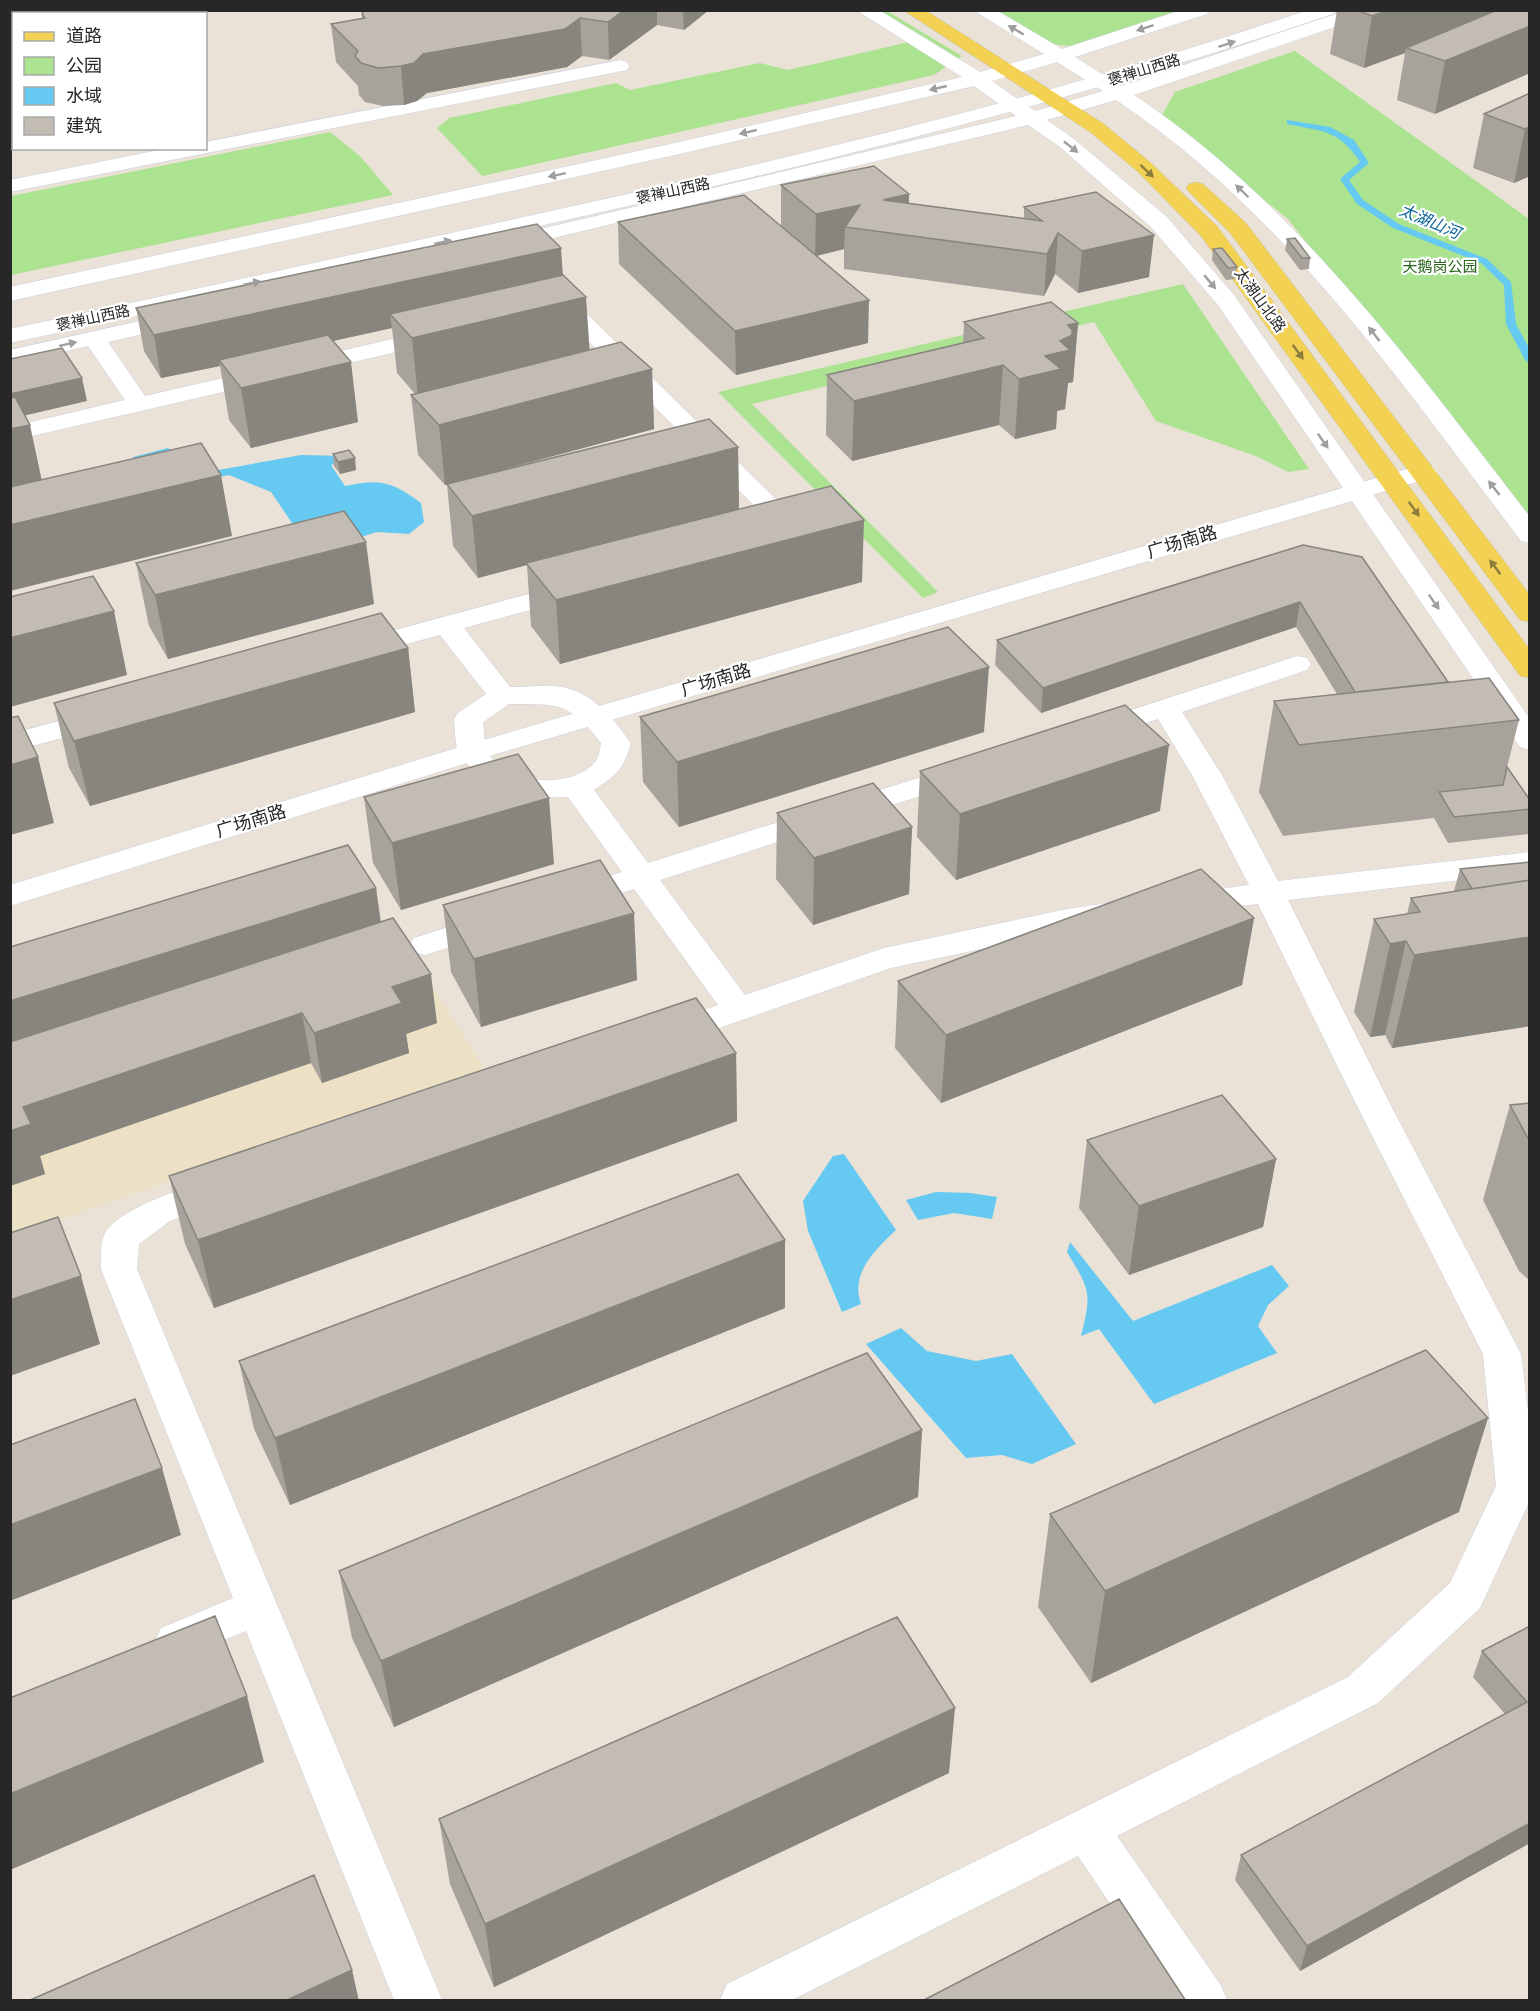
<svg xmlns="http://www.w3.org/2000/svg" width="1540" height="2011" font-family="Ubuntu,'Noto Sans SC',sans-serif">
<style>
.education{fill:#ede1c5}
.green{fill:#abe391}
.water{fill:#66c9f1}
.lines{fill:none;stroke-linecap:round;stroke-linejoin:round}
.stream{fill:#66c9f1;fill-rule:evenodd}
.street-casing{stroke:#cdd0e1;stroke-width:1}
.secondary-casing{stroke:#cdd0e1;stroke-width:1}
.primary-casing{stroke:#c3c3c3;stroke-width:1}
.street{fill:#fff;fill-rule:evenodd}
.secondary{fill:#fff;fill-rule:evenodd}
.primary{fill:#f3d253;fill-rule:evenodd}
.wall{fill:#a7a29b}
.shaded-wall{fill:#88847e}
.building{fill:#c2bcb4;stroke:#88847e;stroke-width:1.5}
.oneway{fill:#9e9e9e}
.oneway2{fill:#8d7c3d}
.labels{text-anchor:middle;stroke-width:4.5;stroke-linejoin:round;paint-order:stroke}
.far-street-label{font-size:15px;fill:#272727;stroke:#fff}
.far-park-label{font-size:15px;fill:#256317;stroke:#fff}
.far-water-label{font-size:16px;font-style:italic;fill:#0a6498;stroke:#fff}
.street-label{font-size:18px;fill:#272727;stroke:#fff}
</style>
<rect width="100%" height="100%" fill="#eae2d7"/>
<path class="education" d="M416 960 485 1070 11 1237 10 1095Z"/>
<path class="green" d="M869 11H887L962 56 934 75 482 176 437 128 449 118 616 83 630 90 760 63 788 70 918 40Z
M986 11H1184L1070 46 1038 43Z
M1295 51 1529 219V528L1288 219 1161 117 1175 92Z
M330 132 360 156 393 195 11 275V196Z
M1183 284 1309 469 1288 472 1256 456 1156 421 1094 322 752 404 938 592 923 598 718 392Z"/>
<path class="water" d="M168 448 207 472 301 455 347 456 351 460 331 465 345 486C380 478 393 482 421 503L424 522 409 534 377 532 348 541 300 535 271 492 229 475 152 490 133 457Z
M844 1154 896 1230C875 1250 850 1273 861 1304L842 1312 808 1231 803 1201 833 1156Z
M936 1192 970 1193 997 1197 992 1219 954 1213 918 1220 906 1200Z
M1070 1242 1133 1321 1272 1265 1289 1286 1268 1305 1258 1326 1277 1353 1154 1404 1099 1329 1081 1336C1092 1293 1090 1290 1067 1252Z
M901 1328 927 1351 976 1361 1012 1354 1076 1444 1032 1464 1002 1455 966 1458 866 1344Z"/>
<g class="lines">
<path class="stream" d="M1287 120 1330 127 1354 140 1369 163 1349 180 1363 200 1399 224 1487 259 1511 282 1516 324 1530 350V363L1525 360 1506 324 1504 285 1481 263 1393 228 1357 204 1340 179 1360 162C1338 129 1324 132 1287 124Z"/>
<defs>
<path id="street" d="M856 10H879L980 72 1044 54 973 10H996L1062 49 1181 10H1210L1207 14 1075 57 1121 86 1348 10H1376L1373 14 1134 95C1297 204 1411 363 1530 517V543L1521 541C1400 381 1285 213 1116 100L1047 120 1074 139 1167 217 1234 295 1530 719V750L1520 747 1218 305 1151 227 1060 147 1028 125 503 250 495 249 492 244 495 239 503 238 1016 116 974 86 675 155 10 301V287L675 143 962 77ZM1057 62 1103 91 1035 111 992 81Z
M620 60 627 62 629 66 627 70 10 192V180L169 148H206V142Z
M548 304 566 305 585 312 792 515 798 527C790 539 781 543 767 540L763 534 771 522 569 322 540 316 537 311 540 306Z
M184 311 192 313 195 318 192 323 108 342 145 396 436 329 444 331 447 336 444 341 436 343 10 441V427L125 400 88 346 10 364V350Z
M573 582 582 584 586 590 582 596 464 628 510 687C527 687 546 684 562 687 592 692 615 720 631 743 623 771 617 774 594 790L648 863 950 768 960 765 970 768 975 774 970 780 660 880 745 995 884 948 1067 909 1108 903 1119 906 1124 913 1119 920 891 968 682 1041 670 1044 658 1041 653 1033 658 1025 718 1005 634 889 572 908 561 905 556 898 561 891 622 872 568 797C531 798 495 798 470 767 466 762 460 757 458 752 455 742 455 729 454 719L458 713 486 694 440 635 357 657 347 655 343 649 347 643ZM509 704C558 704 570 702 601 743 600 748 599 757 596 761 574 790 501 786 487 750 484 741 484 731 483 722Z
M1297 656 1307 658 1311 664 1307 670 1182 712 1222 775 1278 881 1530 852V872L1288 900 1388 1100 1521 1354 1530 1428V1500L1480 1608 1378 1703 1117 1836 1220 1984 1227 2000H1175L1078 1856 792 2000H720L727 1984 1348 1677 1450 1583 1496 1486 1483 1354 1354 1100 1258 904 1186 912 1175 909 1170 902 1175 895 1249 885 1192 775 1158 719 1095 740 1085 737 1081 731 1085 725Z
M104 709 114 712 118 718 114 724 10 752V734Z
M489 914 500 917 505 924 500 931 425 955 414 952 409 945 414 938Z
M219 1177 232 1181 237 1190 232 1199 170 1221 139 1244 137 1269 442 2000H394L246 1631 176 1659 161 1654 155 1641 161 1628 233 1598 101 1269C101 1259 100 1245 104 1236 115 1208 191 1186 219 1177Z"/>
<path id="secondary" d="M18 10H51L49 14H16Z
M1308 10H1336L1333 14C1077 101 816 164 553 223 372 264 191 304 10 343V329C192 290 374 250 555 210 809 154 1061 94 1308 10Z
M1424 464 1433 467 1437 472 1433 477 483 758 10 906V885L463 746Z"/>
<path id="primary" d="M903 10H925L1104 124 1151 163 1217 226 1530 650V678L1520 676 1201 236 1137 171 1090 132Z
M1196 182 1203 184 1246 223 1530 595V622L1520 620 1230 233 1189 192 1186 188 1189 184Z"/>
</defs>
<use href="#street" class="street-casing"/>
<use href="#secondary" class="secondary-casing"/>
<use href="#primary" class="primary-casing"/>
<use href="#street" class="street"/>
<use href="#secondary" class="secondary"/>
<use href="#primary" class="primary"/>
</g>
<path class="wall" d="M364 10H709L684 30 657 25 609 60 582 56 567 67 427 93 417 101 404 105 383 106 365 102 359 95 358 86 336 62 331 24 362 18V14Z
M1337 10H1530V73L1435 114 1397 100 1405 53 1364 68 1330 54Z
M1530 93V176L1514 183 1473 168 1484 114Z
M781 185 909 194V203L1024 218V207L1149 277 1078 293 1055 274 1044 296 844 269V249L817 256 868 343 736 375 619 264 618 222 781 226Z
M1287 239 1310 258 1309 269 1300 270 1285 250Z
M1213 249 1237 267 1235 279 1226 280 1212 260Z
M563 275 589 350 652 369 654 429 466 480 738 447 739 509 690 522 862 582 560 664 531 626 527 565 478 578 453 546 447 485H445L418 455 411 395 415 394 397 373 392 328 333 341 358 422 251 448 229 420 220 366 161 378 144 351 136 308Z
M964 322 1078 323 1073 382 1068 383 1065 409 1057 411 1056 429 1015 439 999 425 852 461 826 435 827 375 963 343Z
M333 454 356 470 340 474 334 466Z
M1303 545 1448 682 1519 720 1507 767 1530 800V831L1529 834 1448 843 1434 818 1283 836 1259 792 1274 701 1337 694 1296 627 1041 713 995 665 997 640Z
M136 563 374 604 168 659 149 626Z
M408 648 415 712 90 806 69 768 54 703Z
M640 717 984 732 679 827 643 782Z
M920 771 1160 811 956 880 917 837Z
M364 797 554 864 401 910 373 863Z
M777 813 912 827 909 894 813 925 776 879Z
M1530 862V1026L1392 1048 1385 1035 1370 1037 1354 1012 1374 919 1407 914 1411 898 1454 891 1460 869Z
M376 888 381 922 437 1023 406 1034 409 1053 322 1083 311 1063 40 1156 45 1174 10 1186V947Z
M443 905 637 980 481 1027 451 972Z
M1254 918 1242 985 941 1103 895 1048 898 981Z
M736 1053 737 1121 214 1308 185 1244 169 1176Z
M1530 1103V1281L1519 1271 1483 1200 1510 1105Z
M1087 1140 1276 1159 1263 1227 1129 1275 1079 1208Z
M785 1308 290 1505 254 1429 239 1361Z
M922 1430 918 1497 394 1727 352 1638 339 1571Z
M1459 1512 1091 1683 1038 1607 1050 1514Z
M1530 1626V1843L1300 1971 1235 1880 1241 1855 1505 1714 1473 1677 1482 1651Z
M949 1773 494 1987 450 1884 439 1819Z"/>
<path class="shaded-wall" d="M624 10H657V25L609 60 608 22Z
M683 10H709L684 30Z
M1389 10H1496L1406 48 1405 53 1364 68 1372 16Z
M580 18 582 56 567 67 427 93 417 101 404 105 401 66 423 54Z
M1530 26V73L1435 114 1445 61Z
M1530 127V176L1514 183 1525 129Z
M909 194 908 235 883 200Z
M860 205 845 227 844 249 815 256 816 214Z
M1058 233 1055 274 1044 296 1047 254Z
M1154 235 1149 277 1078 293 1082 251Z
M561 248 564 290 390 314 392 328 223 365 219 360 220 366 161 378 154 335Z
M586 297 590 356 418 397 412 338Z
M869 300 868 343 736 375 735 331Z
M1078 323 1073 382 1068 383 1065 409 1057 411 1056 429 1015 439 1019 379 1045 356 1068 325Z
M351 362 358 422 251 448 241 388Z
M1003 365 999 425 852 461 854 401Z
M652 369 654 429 445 485 439 425Z
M82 378 87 401 10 419V394Z
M30 425 43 486 10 493V429Z
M738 447 739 509 528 565 526 563 527 565 478 578 472 516Z
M355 458 356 470 340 474 338 462Z
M221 475 232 536 10 591V525Z
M864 520 862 582 560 664 556 600Z
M366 542 374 604 168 659 155 595Z
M1300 602 1296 627 1041 713 1043 688Z
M114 611 127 675 10 707V638Z
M408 648 415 712 90 806 74 741Z
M989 667 984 732 679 827 677 762Z
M1169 745 1160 811 956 880 960 814Z
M38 757 54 823 10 835V765Z
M549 798 554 864 401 910 392 843Z
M912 827 909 894 813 925 814 858Z
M376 888 381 926 10 1043V1001Z
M634 913 637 980 481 1027 474 959Z
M1254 918 1242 985 941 1103 946 1035Z
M1530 937V1026L1392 1048 1414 955Z
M1406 941 1385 1035 1370 1037 1390 944Z
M431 974 437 1023 406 1034 409 1053 322 1083 314 1033 392 987Z
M302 1013 311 1063 40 1156 45 1174 10 1186V1131L23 1107Z
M736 1053 737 1121 214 1308 198 1240Z
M1276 1159 1263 1227 1129 1275 1139 1206Z
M785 1240V1308L290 1505 275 1438Z
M81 1276 100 1344 10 1376V1300Z
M1488 1418 1459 1512 1091 1683 1105 1591Z
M922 1430 918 1497 394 1727 381 1661Z
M162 1468 181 1535 10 1601V1525Z
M247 1696 264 1762 10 1870V1794Z
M955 1708 949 1773 494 1987 485 1924Z
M1530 1823V1843L1300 1971 1307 1946Z
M352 1970 359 2001H285Z"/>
<path class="building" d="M364 10H624L608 22 580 18 565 29 423 54 414 63 401 66 378 68 361 63 355 56 358 51 331 24 365 18 362 14Z
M1357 10H1389L1372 16Z
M1497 10H1530V26L1445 61 1406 48Z
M1530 93V127L1525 129 1484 114Z
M874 166 909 194 883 200 1042 221 1024 207 1096 192 1154 235 1082 251 1058 233 1047 254 845 227 860 205 816 214 781 185Z
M744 195 869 300 735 331 618 222Z
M537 224 561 248 154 335 136 308Z
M1295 238 1310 258H1302L1287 239Z
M1222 248 1237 267 1228 268 1213 249Z
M563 275 586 297 412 338 390 314Z
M1051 302 1078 323 1068 325 1072 330V335L1060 341 1070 350 1045 356 1061 369 1019 379 1003 365 854 401 827 375 984 338 964 322Z
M328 335 351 362 241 388 219 360Z
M621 342 652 369 439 425 411 395Z
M62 348 82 378 10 394V359Z
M15 397 30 425 10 429V398Z
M709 419 738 447 472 516 447 484Z
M201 443 221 475 10 525V487Z
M349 450 355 458 338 462 333 454Z
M831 486 864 520 556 600 526 563Z
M344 511 366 542 155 595 136 563Z
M1303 545 1362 557 1448 682 1355 692 1300 602 1043 688 997 640Z
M93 576 114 611 10 638V597Z
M381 613 408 648 74 741 54 703Z
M948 627 989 667 677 762 640 717Z
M1489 678 1519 720 1299 745 1274 701Z
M1125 705 1169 745 960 814 920 771Z
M18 716 38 757 10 765V718Z
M518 754 549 798 392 843 364 797Z
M1507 767 1530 800V809L1454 817 1439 792 1503 785Z
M873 783 912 827 814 858 777 813Z
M348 845 376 888 10 1001V947Z
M600 860 634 913 474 959 443 905Z
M1530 862V880L1472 889 1460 869Z
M1201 869 1254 918 946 1035 898 981Z
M1530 880V937L1414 955 1406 941 1390 944 1374 919 1420 912 1411 898Z
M393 918 431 974 392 987 402 1003 314 1033 302 1013 23 1107 31 1124 10 1131V1042Z
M696 998 736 1053 198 1240 169 1176Z
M1222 1095 1276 1159 1139 1206 1087 1140Z
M1530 1103V1142L1510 1105Z
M738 1174 785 1240 275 1438 239 1361Z
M58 1217 81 1276 10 1300V1233Z
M1426 1350 1488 1418 1105 1591 1050 1514Z
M867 1353 922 1430 381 1661 339 1571Z
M135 1399 162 1468 10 1525V1445Z
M215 1616 247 1696 10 1794V1698Z
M897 1617 955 1708 485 1924 439 1819Z
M1530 1626V1823L1307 1946 1241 1855 1527 1702 1482 1651Z
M314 1875 352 1970 285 2001H28Z
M1119 1899 1186 2001H922Z"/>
<defs><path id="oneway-solid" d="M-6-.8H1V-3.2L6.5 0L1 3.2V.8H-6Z" transform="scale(1.5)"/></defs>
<g class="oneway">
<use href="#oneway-solid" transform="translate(1145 28) rotate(162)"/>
<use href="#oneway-solid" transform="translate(1016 30) rotate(-150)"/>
<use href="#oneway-solid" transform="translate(1227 44) rotate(-18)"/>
<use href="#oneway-solid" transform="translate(938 88) rotate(167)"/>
<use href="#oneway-solid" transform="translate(748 132) rotate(167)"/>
<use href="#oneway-solid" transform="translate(1071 147) rotate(38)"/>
<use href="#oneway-solid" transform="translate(557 175) rotate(168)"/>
<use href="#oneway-solid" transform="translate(1242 191) rotate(-136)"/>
<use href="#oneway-solid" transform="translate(443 242) rotate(-12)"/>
<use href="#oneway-solid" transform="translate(1210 282) rotate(50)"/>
<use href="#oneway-solid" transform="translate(252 283) rotate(-12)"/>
<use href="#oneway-solid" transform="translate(1374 334) rotate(-128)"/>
<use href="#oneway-solid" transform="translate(68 344) rotate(-13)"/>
<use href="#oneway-solid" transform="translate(1323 441) rotate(55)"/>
<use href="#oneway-solid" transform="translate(1494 488) rotate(-128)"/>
<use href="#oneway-solid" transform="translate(1434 602) rotate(55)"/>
</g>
<g class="oneway2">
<use href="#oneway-solid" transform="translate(1147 171) rotate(43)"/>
<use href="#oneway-solid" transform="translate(1298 352) rotate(54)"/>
<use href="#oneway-solid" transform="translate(1414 509) rotate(54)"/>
<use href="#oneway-solid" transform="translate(1495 567) rotate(-127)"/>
</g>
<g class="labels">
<g class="far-street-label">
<text transform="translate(1144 70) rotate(-17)" y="5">褒禅山西路</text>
<text transform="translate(673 191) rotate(-12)" y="5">褒禅山西路</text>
<text transform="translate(1260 300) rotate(54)" y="5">太湖山北路</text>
<text transform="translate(93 318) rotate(-12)" y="5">褒禅山西路</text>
</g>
<g class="far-park-label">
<text x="1440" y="272">天鹅岗公园</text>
</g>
<g class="far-water-label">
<text transform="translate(1430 221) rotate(23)" y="6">太湖山河</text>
</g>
<g class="street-label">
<text transform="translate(1182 542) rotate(-17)" y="6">广场南路</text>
<text transform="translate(716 680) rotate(-17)" y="6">广场南路</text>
<text transform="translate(251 821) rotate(-17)" y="6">广场南路</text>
</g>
</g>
<rect width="1540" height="2011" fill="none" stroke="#272727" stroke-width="24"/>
<rect x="12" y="12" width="195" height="138" fill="#ffffff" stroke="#a9a9a9" stroke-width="1.5"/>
<rect x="24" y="32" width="30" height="9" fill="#f3d253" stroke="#a9a9a9" stroke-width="1.5"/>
<text x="66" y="42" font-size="18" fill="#272727">道路</text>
<rect x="24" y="57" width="30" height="18" fill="#abe391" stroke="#a9a9a9" stroke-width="1.5"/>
<text x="66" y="72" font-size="18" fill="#272727">公园</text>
<rect x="24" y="87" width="30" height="18" fill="#66c9f1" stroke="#a9a9a9" stroke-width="1.5"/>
<text x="66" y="102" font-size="18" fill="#272727">水域</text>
<rect x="24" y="117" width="30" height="18" fill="#c2bcb4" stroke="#a9a9a9" stroke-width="1.5"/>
<text x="66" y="132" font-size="18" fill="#272727">建筑</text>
</svg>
